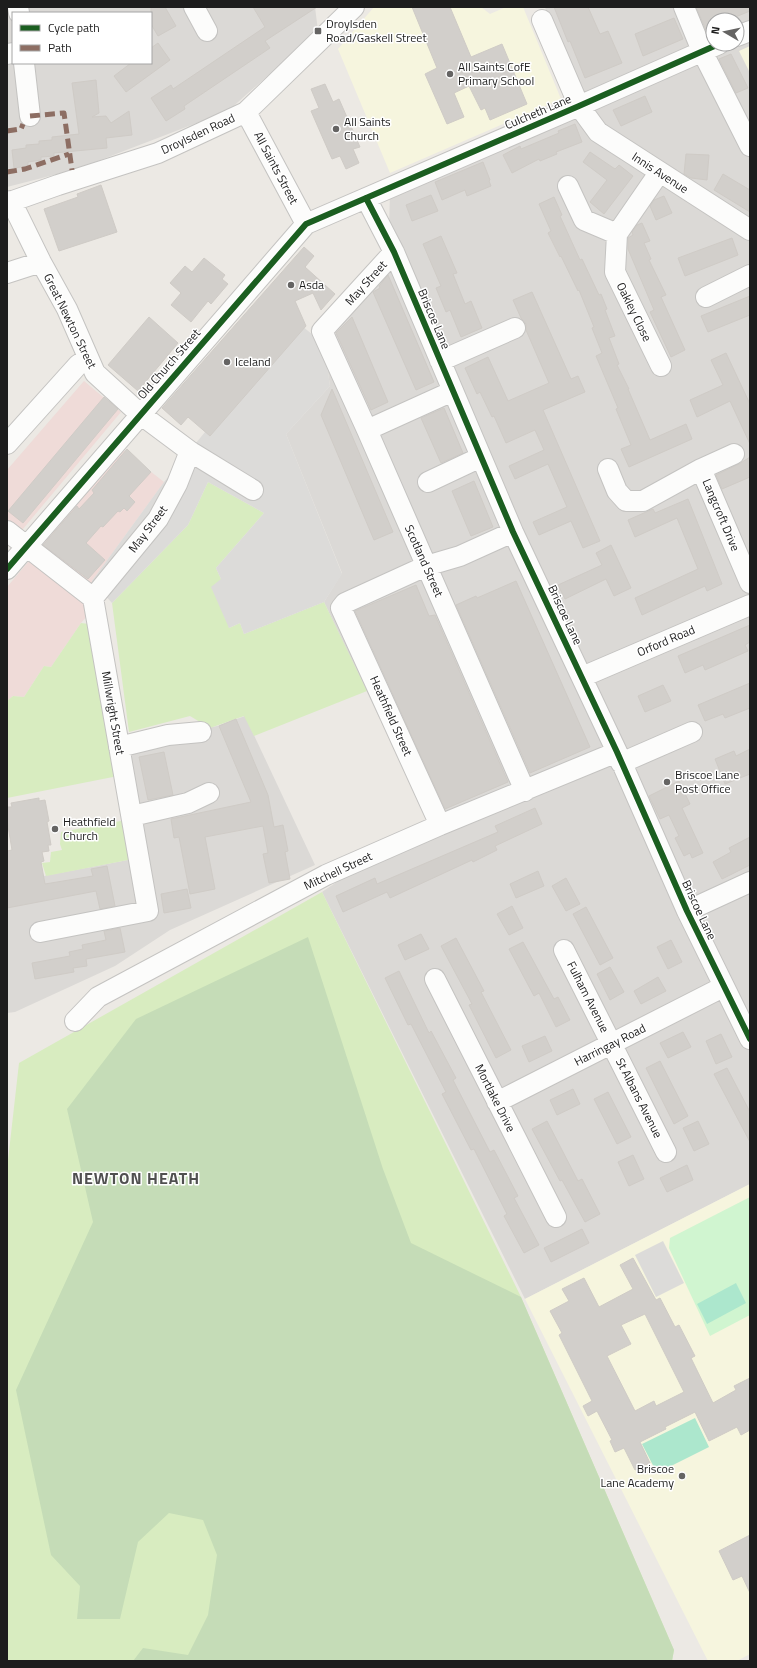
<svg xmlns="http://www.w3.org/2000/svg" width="757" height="1668" font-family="'Titillium Web',sans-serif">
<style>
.residential{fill:#dbd9d6;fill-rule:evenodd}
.commercial{fill:#efdbd8}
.education{fill:#f6f5de}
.grass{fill:#d8ecc0}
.forest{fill:#c5dcb7}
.park{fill:#d0f5d0}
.pitch{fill:#ace7cd}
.parking{fill:#dcdbd9}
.building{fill:#d2cfcb;stroke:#cfcbc6;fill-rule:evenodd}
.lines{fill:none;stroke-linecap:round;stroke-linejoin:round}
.minor-casing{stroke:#c4c3c1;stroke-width:22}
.minor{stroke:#fcfcfb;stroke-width:20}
.quiet{stroke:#8d6e63;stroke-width:5;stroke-dasharray:10 5;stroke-linecap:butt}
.cycleway-casing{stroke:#fff;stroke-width:8}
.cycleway{stroke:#1b5e20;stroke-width:6}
.poi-dot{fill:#656463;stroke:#fff;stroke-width:1.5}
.labels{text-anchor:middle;stroke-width:3;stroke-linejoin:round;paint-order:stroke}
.poi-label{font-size:12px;fill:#1d1d1d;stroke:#fff;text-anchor:start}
.street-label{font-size:12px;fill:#1d1d1d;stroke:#fff}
.district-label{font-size:16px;font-weight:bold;letter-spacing:1px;fill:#505050;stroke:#fff}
</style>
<rect width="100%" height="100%" fill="#ece9e4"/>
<path class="residential" d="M7 7H315L318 31 228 111 77 169 7 187ZM13 13H151V63H13Z
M545 7H750V1184L525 1299 322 892 428 820 324 602 342 573 286 434 330 386 324 344 388 263 390 193 573 102ZM713 20H737V44H713Z
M245 716 315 865 170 930 115 966 15 1012 7 1013V883L133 859 113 749 217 726Z"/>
<path class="commercial" d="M84 381 121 412 7 548V470Z
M123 450 164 482 92 581 105 595 81 623 51 667 44 666 24 697 13 696 7 701V587Z"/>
<path class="education" d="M374 7H481L490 14 506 7H523L561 99 390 173 338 49Z
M750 46V73L739 51Z
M750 1184V1654L737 1661H708L525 1299Z"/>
<path class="grass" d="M208 482 264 513 216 568 221 579 229 628 240 623 244 634 324 602 367 691 254 736 244 716 210 728 190 716 129 732 112 603 188 525Z
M81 623 89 624 118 776 7 798V701L13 696 24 697 44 666 51 667Z
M126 820 133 859 46 876 42 863 50 862 51 852 62 850 60 844 61 832Z
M322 892 521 1297 674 1650 672 1661H7V1169L19 1063Z"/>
<path class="forest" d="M308 937 383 1169 411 1243 521 1297 674 1650 672 1661H133L143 1648 188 1655 208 1615 217 1555 203 1520 169 1513 138 1542 120 1619H77L80 1586 51 1555 16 1390 93 1222 67 1109 136 1019Z"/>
<path class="park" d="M750 1197V1315L710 1336 669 1248 670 1238Z"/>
<path class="pitch" d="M736 1283 746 1303 707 1324 697 1304Z
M695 1418 709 1447 657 1473 642 1444Z"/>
<path class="parking" d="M302 326 324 344 330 386 286 434 342 574 324 602 244 634 240 623 229 628 211 587 221 579 216 568 264 513 208 482 188 525 112 603 92 581 164 482 205 432Z
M663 1241 684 1283 656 1297 635 1255Z"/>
<path class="building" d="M151 7H165L176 26 158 36 151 24Z
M253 7H317L265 41 270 48 184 106 185 109 166 121 151 98 171 85 173 89 265 27Z
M412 7H450L471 57 502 44 527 104 490 120 485 108 481 110 469 86 454 93 464 117 447 124 425 74 437 68Z
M554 7H588L600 34 608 31 622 63 585 78 570 41 568 42Z
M696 7H750V11L728 20H713V27L706 30Z
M674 18 683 39 643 56 635 34Z
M158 43 170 60 126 92 114 76 131 63H151V48Z
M731 54 748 88 736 93 719 59Z
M96 80 99 113 92 117 106 116 111 123 129 111 132 135 106 138 107 148 54 153V156L41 157V160L28 162V166L14 168 12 150 26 148V145L39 144V141L52 140V137L79 134 72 83Z
M325 84 333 102 339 99 360 147 353 149 359 163 346 169 340 156 332 159 311 111 319 108 311 89Z
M645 96 652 112 621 126 613 110Z
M575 124 582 142 556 152 557 154 540 161 539 159 512 173 503 155 520 146 521 149 559 133 558 131Z
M590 152 615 169 619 165 633 176 604 214 590 202 607 180 583 162Z
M686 154 709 155 707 180 691 178 684 174Z
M483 162 490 180 489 181 491 186 467 196 465 190 442 200 435 182Z
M723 174 750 190V212L714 190Z
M101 185 117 232 59 251 44 209 78 197 77 194Z
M431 195 438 211 412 221 406 205Z
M664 196 672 213 656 220 650 206 654 200Z
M554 197 562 215 560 216 580 260 582 259 599 295 601 294 607 309 605 310 615 336 609 338 619 364 617 365 629 389H628L650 440 686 424 692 439 629 467 621 449 631 445 616 409 618 408 596 356 602 353 592 328 594 327 579 290 578 291 561 256 560 257 548 233 551 231 539 204Z
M642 223 650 241 644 243 651 259 649 260 666 295 661 297 685 350 671 357 650 312 654 310 628 249V238L633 235 632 232 637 225Z
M441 236 457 273 453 274 465 304 471 301 482 328 461 337 450 310 446 312 436 288 441 286 423 244Z
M732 238 738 255 685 276 678 258Z
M304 247 314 256 305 267 335 294 321 310 313 293 295 301 306 326 210 436 188 417 181 425 162 408Z
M204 258 225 275 222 279 228 284 211 304 208 301 191 322 171 305 181 293 170 283 185 266 192 272Z
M388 275 434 382 416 390 373 292 380 288 379 286Z
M532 292 571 379 578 376 585 392 543 410 600 541 583 548 571 521 539 535 533 522 567 507 548 464 515 479 509 466 544 450 535 430 506 443 494 416 492 417 480 392 477 394 465 368 488 357 508 401 549 383 526 330V324L521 318 513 300Z
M750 296V315L708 332 701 316Z
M149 317 178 343 138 391 108 365Z
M352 317 388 402 371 410 336 333Z
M726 353 750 404V444L730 401 697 417 690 400 723 385 711 360Z
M332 389 393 532 374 540 321 415Z
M104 397 118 409 23 523 8 511Z
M444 408 463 453 441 463 421 418Z
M127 449 151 472 129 496 135 502 127 511 124 508 120 512 118 511 103 527 101 526 86 543 105 560 88 579 43 545 77 506 79 509 94 493 92 490Z
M750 457V477L722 489 716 475 739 464Z
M474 481 493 527 471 536 452 491Z
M688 499 722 584 707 591 705 586 642 615 635 598 698 569 677 518 635 537 628 520 653 509 655 513Z
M611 545 631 588 614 596 606 579 565 599 558 585 602 565 596 553Z
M516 581 590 747 530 773 456 605 476 596 477 598Z
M416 585 429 616 435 615 508 782 445 809 355 611Z
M750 625V642L745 645 748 651 705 670 703 665 685 673 678 656Z
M750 683V708L725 718 723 714 705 721 698 705Z
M663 685 671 701 645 712 638 696Z
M236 719 268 795 274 827 283 825 288 851 285 852 290 879 269 883 263 854 268 853 263 826 205 837 215 889 190 894 179 837 174 838 171 819 251 802 219 726Z
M750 749V774L725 784 715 759 734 751 736 756Z
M164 752 173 795 148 800 139 757Z
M679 781 690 804 682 808 703 853 692 858 690 853 684 856 675 838 679 836 669 815 660 819 649 796Z
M39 798V801L45 800 49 821 47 822 51 845H48L49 851 42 852 44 861 41 862 45 884 93 876 91 869 107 866 115 906 100 909 96 891 7 908V851L12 850 7 820V807H12L11 803Z
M535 808 542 824 495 846 497 850 473 862 472 860 390 898 387 892 343 912 336 896 375 878 377 884 498 832 495 826Z
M750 837V865L722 879 713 862 731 852 729 848Z
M538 871 544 886 516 898 510 884Z
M566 878 580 904 566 911 552 886Z
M187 889 191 908 164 913 161 894Z
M512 906 523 928 509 935 497 914Z
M586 907 613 958 600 965 573 914Z
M120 928 125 952 86 959 87 966 73 968 74 972 35 979 32 963 70 956 69 952 83 949 82 945 106 940 104 931Z
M421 934 429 949 405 960 398 945Z
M456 938 484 991 481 992 511 1050 496 1058 469 1005 472 1004 441 946Z
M671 940 682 962 668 969 657 947Z
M523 942 554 999 558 997 570 1020 556 1027 539 993 534 996 509 949Z
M610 967 624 992 610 1000 597 974Z
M399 971 429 1033 431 1031 456 1078 453 1080 490 1152 494 1150 518 1196 514 1198 539 1245 524 1253 504 1216 507 1214 474 1149 471 1150 442 1094 446 1092 411 1024 408 1025 385 978Z
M658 977 666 991 641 1004 634 991Z
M683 1032 691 1047 668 1058 660 1043Z
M721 1034 732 1057 716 1064 706 1041Z
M545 1036 552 1051 529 1062 522 1046Z
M660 1061 688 1116 674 1124 646 1068Z
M727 1068 750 1112V1142L714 1074Z
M573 1089 580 1104 557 1115 550 1100Z
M608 1092 631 1137 617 1144 594 1099Z
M547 1121 578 1181 582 1179 600 1214 585 1222 562 1180 560 1181 532 1129Z
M698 1121 709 1144 694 1151 683 1128Z
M633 1155 644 1179 629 1186 618 1162Z
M687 1165 693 1180 667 1192 660 1178Z
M582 1229 589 1243 551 1262 544 1248Z
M633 1258 656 1300 660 1298 675 1327 679 1325 695 1356 691 1358 713 1403 736 1390 734 1386 750 1378V1430L741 1435 737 1427 709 1441 695 1412 665 1427 666 1429 640 1442 650 1463 635 1470 624 1448 615 1452 610 1441 612 1440 597 1411 588 1416 583 1406 592 1401 559 1335 562 1333 550 1311 569 1301 562 1289 584 1278 599 1307 633 1289 620 1265ZM645 1314 684 1392 656 1406 654 1401 635 1411 607 1356 631 1344 621 1325Z
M750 1535V1593L742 1576 733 1580 719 1551Z"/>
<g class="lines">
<defs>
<path id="minor" d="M18 7 19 13
M194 7 207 31
M684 7 702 51 750 146
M542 20 579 106 598 132 750 230
M737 36 750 31
M7 54 13 53
M24 63 30 116
M246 112 306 224
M659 173 617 234 615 272 661 366
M568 186 584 220 617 234
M366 198 394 252 513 532 617 752 687 911 750 1039
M11 201 41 262 67 309 95 373 140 414 191 452 253 490
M7 203 58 185 158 153 246 112 354 7
M394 252 322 331 367 430 525 791
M7 273 41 262
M706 297 750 275
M440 361 515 328
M367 430 453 391
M7 444 78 365 88 358
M608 469 617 491 626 501H643L701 469 750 583
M701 469 734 454
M428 482 481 457
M7 531 93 598 148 911 40 932
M7 569 306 224 579 106 719 44
M93 598 158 519 177 484 190 451
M582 677 750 605
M119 747 168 735 201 732
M621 763 692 732
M132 816 188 803 209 793
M440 825 341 608 345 603 426 566 460 556 513 532
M687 911 750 882
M564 950 666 1152
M435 979 556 1217
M75 1021 98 997 326 875 440 825 617 752
M497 1102 723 987"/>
</defs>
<use href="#minor" class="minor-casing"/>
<use href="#minor" class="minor"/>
<path class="quiet" d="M30 116 64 113 72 170
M7 131 21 129 23 124
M7 172 25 169 69 154"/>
<defs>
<path id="cycleway" d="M366 198 394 252 513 532 617 752 687 911 750 1039
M7 569 306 224 579 106 719 44"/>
</defs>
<use href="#cycleway" class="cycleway-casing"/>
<use href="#cycleway" class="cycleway"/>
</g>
<g class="poi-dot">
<rect x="314" y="27" width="8" height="8" rx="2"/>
<circle cx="450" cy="74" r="4"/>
<circle cx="336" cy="129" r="4"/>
<circle cx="291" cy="285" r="4"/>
<circle cx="227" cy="362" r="4"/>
<circle cx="667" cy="782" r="4"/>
<circle cx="55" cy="829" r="4"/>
<circle cx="682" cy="1476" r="4"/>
</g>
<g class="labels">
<g class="poi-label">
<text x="326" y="28">Droylsden<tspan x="326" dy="14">Road/Gaskell Street</tspan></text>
<text x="458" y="71">All Saints CofE<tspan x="458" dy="14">Primary School</tspan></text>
<text x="344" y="126">All Saints<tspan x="344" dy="14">Church</tspan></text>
<text x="299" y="289">Asda</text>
<text x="235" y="366">Iceland</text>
<text x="675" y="779">Briscoe Lane<tspan x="675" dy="14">Post Office</tspan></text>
<text x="63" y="826">Heathfield<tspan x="63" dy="14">Church</tspan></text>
<text x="674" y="1473" text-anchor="end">Briscoe<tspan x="674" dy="14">Lane Academy</tspan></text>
</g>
<g class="street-label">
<text transform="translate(538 112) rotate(-23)" y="4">Culcheth Lane</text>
<text transform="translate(198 134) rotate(-25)" y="4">Droylsden Road</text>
<text transform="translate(276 168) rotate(62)" y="4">All Saints Street</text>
<text transform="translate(660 173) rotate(33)" y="4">Innis Avenue</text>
<text transform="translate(366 283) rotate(-48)" y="4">May Street</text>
<text transform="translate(634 312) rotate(64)" y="4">Oakley Close</text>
<text transform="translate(434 319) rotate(67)" y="4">Briscoe Lane</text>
<text transform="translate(70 321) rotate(64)" y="4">Great Newton Street</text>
<text transform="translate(169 364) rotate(-49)" y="4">Old Church Street</text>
<text transform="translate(721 515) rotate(67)" y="4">Langcroft Drive</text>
<text transform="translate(148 529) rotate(-53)" y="4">May Street</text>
<text transform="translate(424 561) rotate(66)" y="4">Scotland Street</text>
<text transform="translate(565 615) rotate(65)" y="4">Briscoe Lane</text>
<text transform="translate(666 641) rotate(-23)" y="4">Orford Road</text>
<text transform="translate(113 713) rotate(80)" y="4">Millwright Street</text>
<text transform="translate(391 716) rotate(66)" y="4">Heathfield Street</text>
<text transform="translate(338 871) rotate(-25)" y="4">Mitchell Street</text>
<text transform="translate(699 910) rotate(65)" y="4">Briscoe Lane</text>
<text transform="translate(588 997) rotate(63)" y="4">Fulham Avenue</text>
<text transform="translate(610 1045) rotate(-27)" y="4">Harringay Road</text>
<text transform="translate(495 1098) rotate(63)" y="4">Mortlake Drive</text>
<text transform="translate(639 1098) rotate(63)" y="4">St Albans Avenue</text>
</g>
<g class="district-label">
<text x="136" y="1184">NEWTON HEATH</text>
</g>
</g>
<rect width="757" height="1668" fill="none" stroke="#1d1d1d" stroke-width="16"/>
<rect x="12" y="12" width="140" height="52" fill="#ffffff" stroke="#a5a5a5"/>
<rect x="20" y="25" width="20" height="6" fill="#1b5e20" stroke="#a5a5a5"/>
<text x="48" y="32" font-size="12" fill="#1d1d1d">Cycle path</text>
<rect x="20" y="45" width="20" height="6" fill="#8d6e63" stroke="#a5a5a5"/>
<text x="48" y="52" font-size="12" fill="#1d1d1d">Path</text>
<g transform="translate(725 32) rotate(279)"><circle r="19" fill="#ffffff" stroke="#a5a5a5"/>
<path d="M0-3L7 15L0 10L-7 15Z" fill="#656463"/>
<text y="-6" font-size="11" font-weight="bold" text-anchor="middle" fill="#1d1d1d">N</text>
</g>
</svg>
